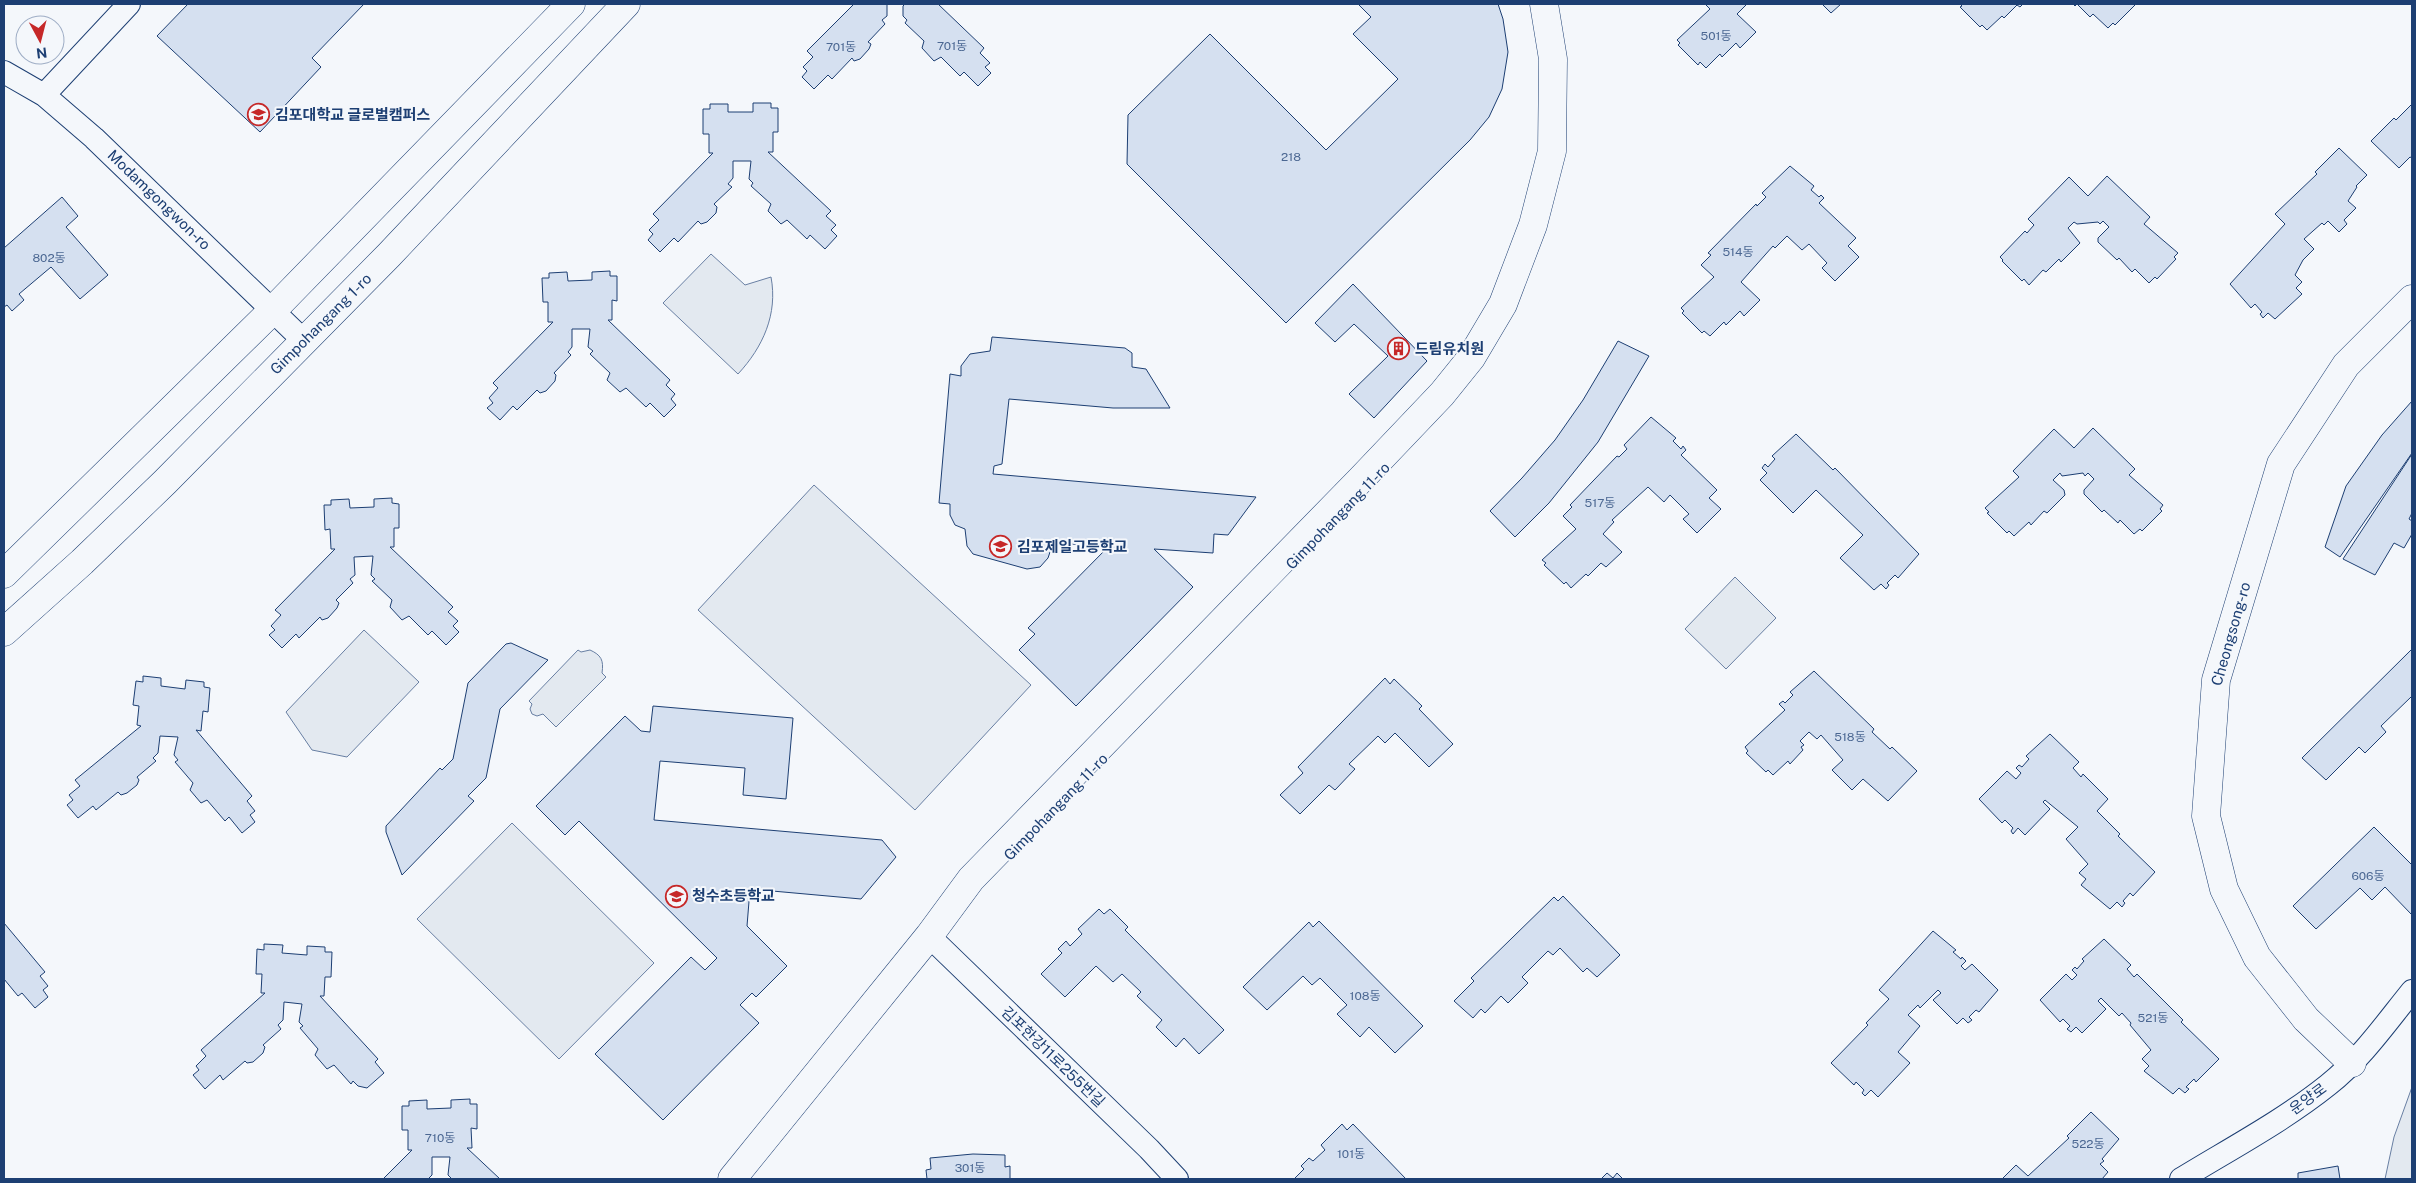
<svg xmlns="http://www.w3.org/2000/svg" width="2416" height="1183" font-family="'Public Sans','Noto Sans KR',sans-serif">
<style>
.green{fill:#e3e9f0;stroke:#687fa3}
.building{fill:#d5e0f0;stroke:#1d3f73}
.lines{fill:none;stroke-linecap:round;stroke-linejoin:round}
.minor-casing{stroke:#1d3f73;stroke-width:24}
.tertiary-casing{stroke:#1d3f73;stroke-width:29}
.minor{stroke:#f4f7fb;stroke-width:22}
.tertiary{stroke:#f4f7fb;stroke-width:28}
.labels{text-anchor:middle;stroke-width:4;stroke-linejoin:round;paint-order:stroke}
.number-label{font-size:12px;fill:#4b6792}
.poi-label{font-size:15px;font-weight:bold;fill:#1d3f73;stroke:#f4f7fb;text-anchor:start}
.street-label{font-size:15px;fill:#1d3f73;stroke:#f4f7fb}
</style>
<rect width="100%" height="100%" fill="#f4f7fb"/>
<path class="green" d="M711 254 745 285 771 277C778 314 763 347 738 374L663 303Z
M814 485 1031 685 915 810 698 610Z
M1735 577 1776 618 1726 669 1685 629Z
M364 630 419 682 347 757 312 750 286 712Z
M578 650 581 652 590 650C601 655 604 660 602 673L606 677 556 727 543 714 537 716 532 714 530 709 532 704 529 701Z
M512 823 654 963 559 1059 417 919Z
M2412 1087V1179H2385L2394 1137Z"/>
<path class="building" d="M188 4H364L312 58 321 67 260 132 157 36Z
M854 4H887V16L882 20 885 24 868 42 871 44 869 49 860 59 854 61 852 58 832 79 828 75 814 89 802 77 807 71 803 67 813 57 807 51Z
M905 4H938L984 48 980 53 990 63 985 67 991 73 978 86 964 72 960 76 941 57 934 61 922 48 924 41 905 23 907 20 903 16V6Z
M1358 4H1498L1503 19 1508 52 1502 89 1489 117 1470 140 1286 323 1127 164 1128 115 1210 34 1326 150 1398 79 1353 34 1371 17Z
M1705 4H1747L1737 14 1756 32 1740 48 1736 43 1722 57 1720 54 1706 68 1700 62 1698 65 1678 45 1680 43 1677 40 1710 9Z
M1822 4H1841L1831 13Z
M1960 4H2023L2020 7 2017 5 2004 18 2002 16 1987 30 1982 25 1980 27 1960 7 1962 6Z
M2073 4H2133L2135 5 2115 25 2113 23 2108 28 2093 14 2090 17 2077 4 2075 6Z
M753 103H771V108H778V132H773V152H768L831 211 826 216 836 225 831 230 837 236 825 249 810 235 807 239 787 220 781 224 768 211 771 204 751 186 753 183 749 179 751 161H733V178L728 184 732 187 714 204 717 207 716 213 707 222 701 224 698 221 678 242 674 238 660 252 648 240 653 234 649 230 659 220 653 214 713 153H709V134H703V109H710V104H728V112H753Z
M2412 104V158L2410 157 2399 168 2371 141 2394 118 2396 120Z
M2339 148 2367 175 2356 186 2357 187 2348 201 2356 208 2344 220 2347 224 2339 232 2328 221 2324 225 2322 223 2304 239 2314 249 2303 260 2295 275 2302 282 2296 288 2302 294 2275 319 2268 313 2263 318 2260 314 2262 312 2255 304 2251 308 2230 284 2285 224 2275 214 2317 174 2315 172Z
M1790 166 1814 186 1811 190 1819 197 1821 195 1824 198 1819 203 1856 238 1848 246 1859 257 1835 281 1822 268 1827 263 1809 244 1802 250 1787 236 1775 248 1773 246 1741 282 1760 300 1744 316 1740 311 1726 325 1724 322 1710 336 1704 331 1702 333 1682 313 1684 311 1681 308 1714 277 1701 265 1711 255 1708 253 1756 204 1757 206 1766 197 1762 193Z
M2107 176 2150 217 2144 224 2178 253 2174 257 2176 259 2157 279 2155 277 2149 283 2135 269 2132 272 2119 258 2117 260 2098 242V238L2109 227 2103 221 2100 224 2098 222 2077 224 2074 222 2068 228 2080 243 2061 262 2059 259 2046 272 2043 270 2029 285 2024 279 2022 281 2002 261 2003 260 2000 257 2025 231 2027 233 2034 225 2028 219 2069 177 2088 196Z
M62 197 78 216 66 227 108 275 80 299 51 267 19 294 24 300 12 311 7 305 4 307V248Z
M610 271V276H617V301L612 300V320H608L670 380 666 385 675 394 671 399 676 405 664 417 650 403 646 407 626 388 620 392 607 380 610 373 590 354 593 351 588 347 590 329H572V347L568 352 571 355 554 373 556 375 555 381 546 391 540 393 537 390 517 410 513 406 500 420 487 408 493 403 489 398 498 388 493 383 553 322H548V302H543L542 278H549V273L567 272 568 281 592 280V272Z
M1353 284 1427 361 1374 418 1349 394 1388 356 1354 324 1335 342 1315 323Z
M992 337 1125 348 1132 353V367L1146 369 1170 408H1113L1009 399 1002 464 994 466 993 474 1256 497 1228 535 1214 534 1213 553 1154 549 1193 587 1076 706 1019 650 1035 634 1028 628 1109 546 1053 543 1048 558 1040 567 1027 569 973 554 967 546 965 529 955 525 950 515V504L939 503 950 374 961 376V366L970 354 990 351Z
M1618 341 1649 356 1598 442 1549 503 1515 537 1490 511 1522 478 1555 440 1583 400Z
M2412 401V453L2340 557 2325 547 2346 486 2382 435Z
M1651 417 1676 438 1673 441 1681 449 1683 446 1686 450 1681 455 1717 490 1709 498 1721 509 1697 533 1683 519 1689 514 1670 495 1664 502 1648 487 1612 520 1614 522 1603 534 1622 552 1606 567 1601 563 1588 576 1586 574 1571 588 1566 582 1564 584 1544 565 1546 563 1542 560 1576 529 1563 516 1572 507 1570 505 1617 456 1619 457 1627 449 1624 445Z
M2093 428 2135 469 2129 475 2163 505 2160 509 2162 511 2142 531 2140 529 2134 534 2120 520 2118 523 2104 510 2102 512 2084 494V490L2094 479 2088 473 2085 476 2083 473 2062 476 2060 473 2053 480 2064 490 2065 495 2047 513 2044 511 2031 525 2029 522 2014 536 2009 531 2007 533 1987 513 1989 512 1985 508 2019 477 2013 471 2054 429 2074 448Z
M1796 434 1833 470 1835 468 1919 554 1898 578 1895 575 1887 583 1889 585 1886 589 1881 584 1874 590 1840 558 1863 535 1816 490 1793 513 1760 480 1767 473 1762 468 1765 464 1768 467 1775 459 1772 456Z
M2412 454V513L2409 519 2412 521V534L2404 548 2394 543 2375 575 2343 559Z
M392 498V503L399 504V528H394V547H390L453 607 448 612 458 621 453 626 459 632 446 645 432 631 428 635 409 616 402 620 390 607 392 600 372 581 375 579 371 575 373 556 354 557 355 575 350 579 353 583 336 600 339 603 337 608 328 618 322 620 320 617 299 638 296 634 282 648 269 635 275 630 271 626 281 615 275 610 335 549H331L330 529 325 530 324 505H331V500L349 499 350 508 374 507V499Z
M511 643 548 660 500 709 486 778 468 796 474 801 402 875 386 832V826L440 768 442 770 453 759 468 683 506 644Z
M2412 649V699L2411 697 2381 726 2386 732 2365 753 2359 747 2326 780 2302 758Z
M1814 671 1874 729 1872 732 1890 749 1892 747 1917 771 1888 801 1863 779 1852 790 1832 770 1843 760 1821 735 1817 739 1809 732 1800 741 1804 745 1801 747 1803 750 1790 764 1788 761 1773 775 1768 770 1766 772 1746 753 1748 751 1745 747 1785 710 1779 704 1783 701 1785 703 1793 695 1790 692Z
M143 676 161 678V686L185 689 186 680 204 682V687L210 688 208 712 203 711 201 731 196 730 252 796 247 801 255 811 250 815 255 822 242 833 229 817 225 821 207 800 201 803 190 790 193 783 175 762 178 760 174 755 178 737 160 736 158 753 153 758 156 761 137 777 139 780 137 785 127 793 121 795 118 792 96 810 93 806 78 818 67 805 73 800 69 795 80 786 75 780 141 726 137 725 139 706 133 705 136 681 143 682Z
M1385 678 1390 684 1394 679 1422 706 1419 709 1453 744 1429 767 1395 733 1385 743 1378 736 1349 764 1355 769 1335 790 1329 785 1300 814 1280 795 1303 773 1298 767Z
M653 706 793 718 786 799 743 795 745 768 660 761 654 820 882 840 896 857 861 899 750 889 747 926 787 966 756 997 752 993 740 1005 759 1023 663 1120 595 1054 691 957 705 970 717 958 579 821 565 835 536 806 625 716 641 731 650 732Z
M2050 734 2079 762 2073 768 2081 777 2083 774 2108 799 2097 811 2120 834 2118 836 2155 872 2133 896 2130 893 2123 901 2125 903 2122 907 2117 902 2110 909 2081 885 2086 879 2079 873 2088 864 2066 839 2078 827 2045 800 2043 802 2050 809 2025 835 2018 828 2013 834 2011 831 2013 828 2005 820 2002 823 1979 799 2007 771 2016 779 2021 773 2016 768 2019 765 2022 767 2029 759 2026 756Z
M2374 827 2412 865V915L2385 887 2372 900 2360 888 2316 929 2293 906Z
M1563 896 1620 955 1597 977 1587 968 1583 972 1560 948 1553 955 1548 951 1522 977 1528 983 1508 1003 1501 996 1485 1013 1481 1009 1473 1018 1454 1001 1474 981 1471 978 1554 897 1558 901Z
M1099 909 1104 914 1110 909 1128 927 1125 930 1224 1030 1199 1054 1184 1038 1176 1047 1156 1027 1162 1020 1137 996 1141 992 1122 974 1113 982 1096 966 1065 997 1041 974 1062 953 1058 949 1066 941 1070 946 1082 934 1078 929Z
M1319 921 1423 1026 1395 1053 1369 1027 1360 1037 1337 1014 1347 1005 1320 978 1312 985 1303 976 1267 1010 1243 987 1309 922 1313 927Z
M4 923 45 972 40 976 48 986 43 990 48 997 35 1008 22 993 18 996 4 979Z
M1933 931 1956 950 1953 952 1961 959 1962 957 1966 961 1961 966 1965 970 1972 964 1998 990 1979 1012 1976 1010 1969 1017 1972 1020 1968 1023 1963 1018 1957 1024 1933 1000 1941 993 1938 990 1920 1008 1918 1005 1908 1015 1920 1026 1898 1052 1910 1063 1878 1097 1871 1090 1865 1096 1862 1093 1864 1090 1856 1082 1854 1085 1831 1063 1868 1025 1866 1023 1889 999 1879 990Z
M2104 939 2131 965 2127 969 2134 977 2137 974 2183 1020 2181 1022 2219 1059 2196 1082 2194 1079 2186 1087 2189 1089 2185 1093 2179 1088 2173 1094 2144 1071 2149 1066 2142 1059 2151 1050 2130 1025 2131 1023 2122 1013 2119 1016 2101 998 2098 1001 2106 1009 2082 1033 2076 1027 2071 1032 2067 1029 2070 1026 2063 1019 2060 1022 2040 1000 2066 974 2072 980 2077 975 2072 970 2075 967 2077 969 2084 961 2082 959Z
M264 944 283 945 282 953 307 955V946L325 947V952H332L331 977H325L324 996H320L378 1059 375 1062 384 1073 367 1088 358 1086 353 1081 351 1084 334 1065 327 1069 315 1055 318 1049 300 1028 303 1026 299 1022 302 1004 284 1002 283 1020 278 1025 281 1029 263 1045 265 1047 263 1053 253 1062 247 1063 245 1061 223 1080 220 1075 205 1089 193 1075 199 1070 196 1066 206 1056 201 1050 265 993H261L262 974H256L257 949 264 950Z
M470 1099V1104H477V1129L471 1128 472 1148H467L500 1179H452L448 1175 450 1157H432V1175L428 1179H383L412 1150H408V1130H402V1106H409V1101L427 1100V1109L451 1108V1100Z
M2091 1112 2119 1139 2102 1159 2104 1161 2100 1164 2108 1172 2102 1179H2002L2016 1165 2028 1176 2069 1138 2067 1136Z
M1342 1124 1347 1130 1353 1124 1406 1179H1294L1304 1169 1301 1166 1309 1158 1313 1161 1325 1150 1321 1145Z
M973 1154 1005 1155V1167L1010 1166V1179H927L926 1170 931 1169 930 1158Z
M2338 1166 2340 1179H2298V1173Z
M1607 1173 1613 1178 1617 1173 1623 1179H1601Z"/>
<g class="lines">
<defs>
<path id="minor" d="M4 72 44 95 94 138 303 340
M44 95 129 4
M929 936 1149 1149 1177 1179
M2181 1179C2230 1149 2283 1121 2328 1085 2361 1059 2386 1023 2412 991"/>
<path id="tertiary" d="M4 574 273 310 571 4
M4 632 82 562 165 482 389 255 626 4
M2352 1063 2306 1019 2257 957 2224 889 2206 816 2216 680 2281 464 2346 365 2412 299
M732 1179 929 936 971 879 1362 478 1442 394 1471 358 1503 304 1533 225 1552 151 1553 59 1544 4"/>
</defs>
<use href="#minor" class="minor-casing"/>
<use href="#tertiary" class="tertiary-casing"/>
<use href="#minor" class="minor"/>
<use href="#tertiary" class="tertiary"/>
</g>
<defs>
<symbol id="university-ring" viewBox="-11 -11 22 22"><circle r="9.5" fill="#f4f7fb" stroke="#c62828" stroke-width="1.5"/><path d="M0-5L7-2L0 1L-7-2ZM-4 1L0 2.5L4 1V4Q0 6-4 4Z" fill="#c62828"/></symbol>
<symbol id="building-ring" viewBox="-11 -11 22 22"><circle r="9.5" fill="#f4f7fb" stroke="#c62828" stroke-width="1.5"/><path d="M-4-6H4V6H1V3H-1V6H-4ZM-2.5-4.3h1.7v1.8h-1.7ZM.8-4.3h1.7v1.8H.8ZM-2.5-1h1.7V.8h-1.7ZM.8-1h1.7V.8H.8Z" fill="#c62828"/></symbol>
<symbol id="school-ring" viewBox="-11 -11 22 22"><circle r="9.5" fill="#f4f7fb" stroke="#c62828" stroke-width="1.5"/><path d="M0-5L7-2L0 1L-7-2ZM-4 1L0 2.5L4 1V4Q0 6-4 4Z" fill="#c62828"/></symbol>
</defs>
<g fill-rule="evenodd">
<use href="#university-ring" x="246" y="102" width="25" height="25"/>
<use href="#building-ring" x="1386" y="336" width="25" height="25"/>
<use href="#school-ring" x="988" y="534" width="25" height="25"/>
<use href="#school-ring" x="664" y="884" width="25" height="25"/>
</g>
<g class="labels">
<g class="number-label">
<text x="1716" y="40">501동</text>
<text x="952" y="50">701동</text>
<text x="841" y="51">701동</text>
<text x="1291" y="161">218</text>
<text x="1738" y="256">514동</text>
<text x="49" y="262">802동</text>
<text x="1600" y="507">517동</text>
<text x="1850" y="741">518동</text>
<text x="2368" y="880">606동</text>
<text x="1365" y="1000">108동</text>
<text x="2153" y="1022">521동</text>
<text x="440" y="1142">710동</text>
<text x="2088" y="1148">522동</text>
<text x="1351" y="1158">101동</text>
<text x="970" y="1172">301동</text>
</g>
<g class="poi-label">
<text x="275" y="120">김포대학교 글로벌캠퍼스</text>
<text x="1415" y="354">드림유치원</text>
<text x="1017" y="552">김포제일고등학교</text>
<text x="692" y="901">청수초등학교</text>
</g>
<g class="street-label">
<text transform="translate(159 200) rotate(44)" y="5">Modamgongwon-ro</text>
<text transform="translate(321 324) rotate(-45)" y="5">Gimpohangang 1-ro</text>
<text transform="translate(1338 516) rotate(-46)" y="5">Gimpohangang 11-ro</text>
<text transform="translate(2231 634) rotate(-74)" y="5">Cheongsong-ro</text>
<text transform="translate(1056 807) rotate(-46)" y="5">Gimpohangang 11-ro</text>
<text transform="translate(1053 1057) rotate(44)" y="5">김포한강11로255번길</text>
<text transform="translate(2308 1099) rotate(-36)" y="5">운양로</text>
</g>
</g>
<rect width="2416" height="1183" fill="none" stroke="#1d3f73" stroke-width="10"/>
<g transform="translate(40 40) rotate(173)"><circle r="24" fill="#f4f7fb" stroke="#9eadc5"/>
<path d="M0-4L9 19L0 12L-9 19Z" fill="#c62828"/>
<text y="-8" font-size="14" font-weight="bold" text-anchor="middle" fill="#1d3f73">N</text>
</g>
</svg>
